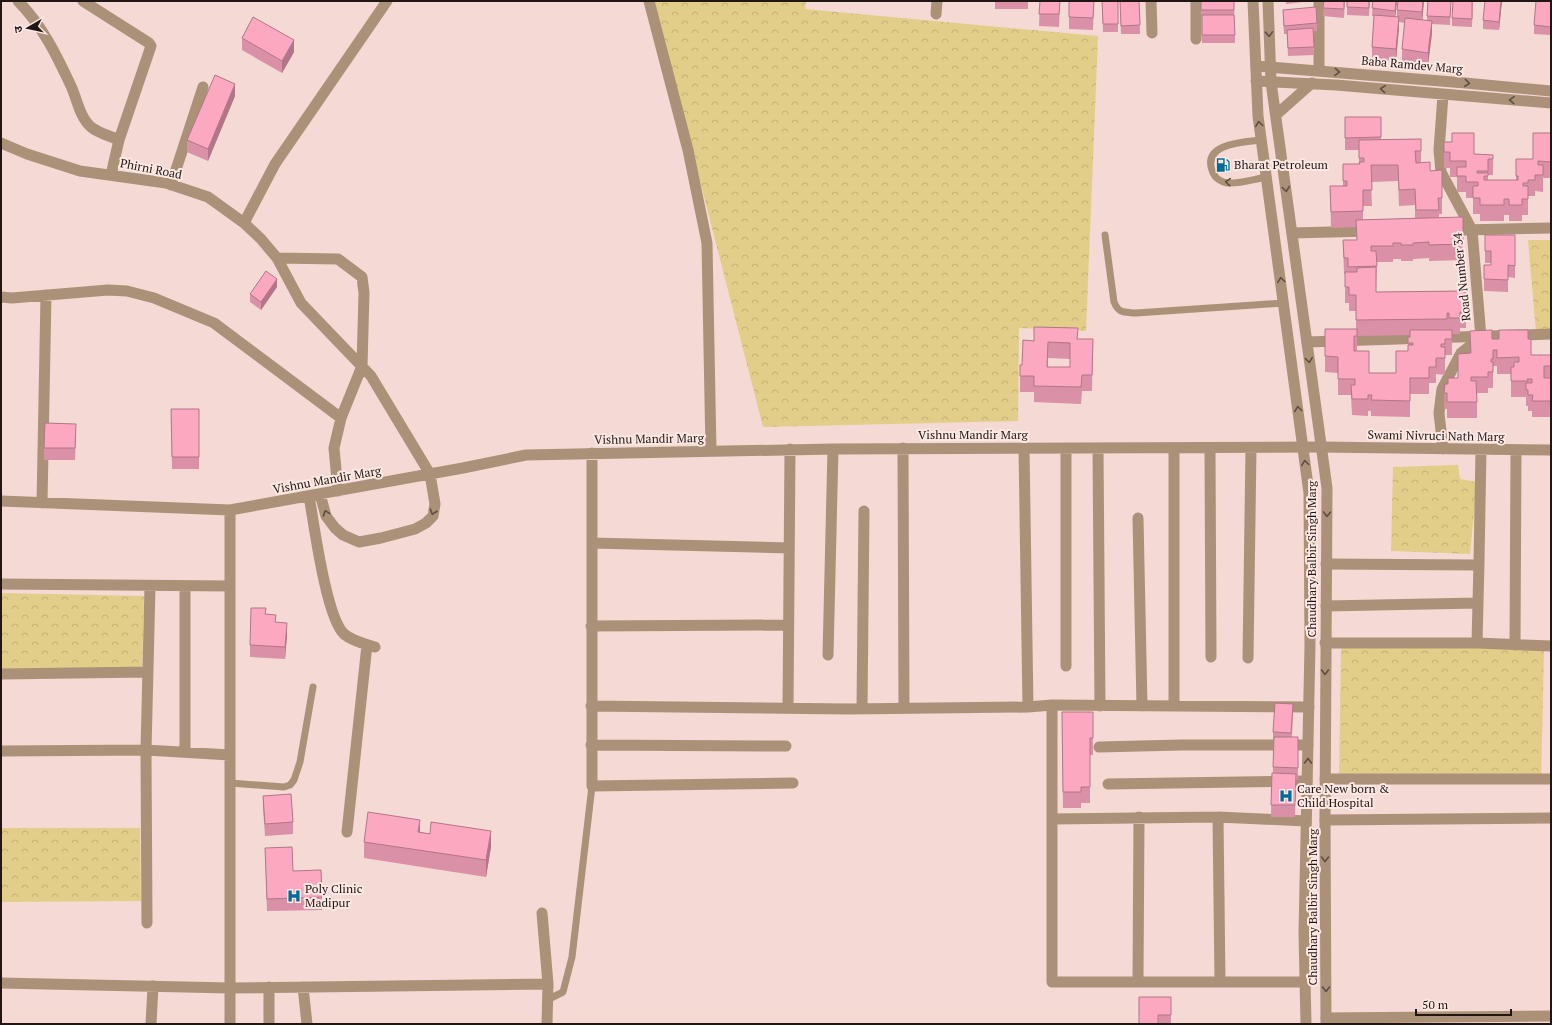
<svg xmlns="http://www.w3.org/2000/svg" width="1552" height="1025" font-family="'PT Serif','Noto Sans Devanagari',serif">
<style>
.park{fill:url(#park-crowns)}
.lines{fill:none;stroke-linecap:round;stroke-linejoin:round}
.service{stroke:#ac9179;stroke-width:7}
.minor{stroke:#ac9179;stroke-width:11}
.tertiary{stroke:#ac9179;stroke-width:11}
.wall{fill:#da90a6;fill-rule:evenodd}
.shaded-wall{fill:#b17687}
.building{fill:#fda8c1;stroke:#b17687;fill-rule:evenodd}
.oneway{stroke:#5f4e42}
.labels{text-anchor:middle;stroke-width:4;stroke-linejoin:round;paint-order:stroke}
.street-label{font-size:12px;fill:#201715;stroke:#fde8e3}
.poi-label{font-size:12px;fill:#201715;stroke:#fde8e3;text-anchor:start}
</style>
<defs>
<pattern id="park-crowns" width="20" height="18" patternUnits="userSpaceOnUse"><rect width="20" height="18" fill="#e2ce88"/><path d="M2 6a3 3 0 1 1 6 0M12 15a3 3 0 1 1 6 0" fill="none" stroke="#c2b074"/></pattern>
</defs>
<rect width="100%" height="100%" fill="#f4d9d4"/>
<path class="park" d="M654 1H806L805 9 1098 36 1086 331 1019 328 1018 421 763 427Z
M1528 240H1551V331L1536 332Z
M1458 465 1460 479 1477 482 1470 554 1391 551 1393 467Z
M1 593 144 596 142 674 1 671Z
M1341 647 1544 648 1541 783 1339 782Z
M1 828H140L141 901 1 902Z"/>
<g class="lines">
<path class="service" d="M1262 140C1244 142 1200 143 1213 173 1215 178 1221 182 1227 183 1240 184 1254 179 1267 177
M1105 235 1114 302C1119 314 1124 312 1136 313L1284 303
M230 783 284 787 290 785 294 780 300 762 313 687
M547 1000 563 992 572 957 592 786"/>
<path class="minor" d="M18 1C42 25 57 56 71 86 77 99 80 118 91 127 98 133 110 136 119 140L111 175
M83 1 149 43 151 46 119 140
M649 1 688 150 707 243 711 451
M1151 1 1152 33
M1196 1V39
M1319 1V71
M936 14 937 1
M1256 66 1465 83 1551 91
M1256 81 1336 85 1551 103
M1 143 27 154 80 171 166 183 208 197 244 223 261 239 277 258 301 303 371 376 430 474 435 504 433 516 426 523 415 529 381 538 359 542 343 535 335 528 326 516 320 494
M171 185 203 87
M244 223 275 164 387 1
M1464 230 1551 228
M1292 233 1371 231
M277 258 338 259 362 277 364 293 362 366 341 418 334 448 338 491
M1 297 12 298 108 290 127 291 154 298 214 323 341 418
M1307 342 1551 334
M903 448 904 708
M1024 448 1028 707
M1098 448 1100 706
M1174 448V706
M1210 448 1211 657
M1443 449 1439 413 1442 389 1461 353 1481 337 1472 230 1441 172 1439 150 1443 95
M592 453V786L793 783
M309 496C314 524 326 617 344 634 352 641 365 644 375 647
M1 501 230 510 463 468 526 455 833 449 1321 447 1551 450
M42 503 46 295
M1138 518 1142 706
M592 543 789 548
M1326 564 1476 565 1479 562 1481 449
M1 584 230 586
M185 586V752
M1326 606 1478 603
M591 626 788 625
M1325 643H1477L1551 646
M1477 643 1479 562
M1515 645 1516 450
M828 655 833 449
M1248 658 1251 448
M1066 666V448
M1 674 148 672
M1052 705V982H1305
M591 706 849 709 1028 707 1052 705 1309 707
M788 708 790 449
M862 709 864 511
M591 745 786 746
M1099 747 1181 745H1308
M1 751 146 750 230 755
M1325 779H1551
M1108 784 1307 781
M1218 817 1220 982
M1052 819 1218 817 1306 821
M1325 820 1551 818
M347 832 367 645
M542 913 548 984 547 1024
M147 923 146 750 150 586
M1138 982 1139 817
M1 983 230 988 548 984
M303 987 307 1024
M1326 1018 1551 1016
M151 1024 153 986
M230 1024V510
M269 1024V987"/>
<path class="tertiary" d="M1253 1 1258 116 1309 493 1310 645 1304 933 1306 1024
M1268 1 1271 82 1327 488 1325 820 1326 1024
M1277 114 1312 83"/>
</g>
<path class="wall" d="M995 1H1028V9H995Z
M1040 1H1060L1059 27 1039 26Z
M1069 1H1094L1093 30 1069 29Z
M1102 1H1118V32H1103Z
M1120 1H1139L1140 34H1121Z
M1201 1H1234L1235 43H1202Z
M1286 1H1311L1286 4Z
M1324 1H1345L1344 18 1323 16Z
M1347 1H1370L1369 16 1347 15Z
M1373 1H1397L1395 17H1397V10L1424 1 1422 20 1427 21 1428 1H1451L1450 25 1432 24V33L1428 65 1402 62V49L1405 23 1399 22 1396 61 1372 59V47L1374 16H1372Z
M1473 1 1472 27 1452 26V18Z
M1502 1 1499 30 1483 29V20Z
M1551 1V35L1534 34V25Z
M1283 10 1317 23V31H1313L1314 55 1288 56 1287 34H1284L1283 18Z
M242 38 294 52 282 73 242 50Z
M235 96 208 161 187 152V140Z
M1345 117H1381V140L1421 139V163L1430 171 1442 170V214H1439V218L1463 244V260L1429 261V258L1413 259V261H1401V259H1393V262H1377L1376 292 1465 291 1466 328H1460V334H1452V355H1445V375L1436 374V383H1429V394H1410V417L1371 416V411H1368V416L1352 415 1351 395H1338V373L1325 372V329H1356V311H1349V303H1345V274H1344L1343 240H1357L1356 227 1331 228 1330 186H1343V164H1359V150H1345ZM1398 181 1399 206 1415 205V218L1363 220V206H1372L1371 182ZM1410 335V337H1408V351L1396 373H1369L1357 351V336Z
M1551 133V178H1543V192L1535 191V196H1528V215H1522V221H1509V215H1504V221H1480V214H1473V198H1466V192H1457V177H1450V168H1444V142L1474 154 1493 155V175H1488V180H1516V159H1533Z
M1485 235H1515V278L1508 277V292L1484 291V265H1491V263H1485Z
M277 287 261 310 250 302V294Z
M1078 339H1093L1092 391H1082L1081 404 1034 402V392H1020V376L1022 365 1034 341ZM1048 358 1070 359V367H1048Z
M1492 339H1528L1531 355H1551V417H1532V411H1528V406H1526V397H1511V374H1497V366H1493V388H1488V393H1477V418H1447V409H1444L1445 384H1448L1458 378 1470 353Z
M171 409H199V469H172Z
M76 436 75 460H44V448Z
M266 614 287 635 285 659 250 657V645Z
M1093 712V755H1090V803H1081V808H1063L1062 728Z
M1293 712 1292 737 1298 749V780H1296L1295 817H1271L1272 773H1273V732Z
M263 796 293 822V834L265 836 263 808Z
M420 832 491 847 486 877 364 858V842Z
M265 848 293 871 322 897V910L267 911Z
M1171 997V1024H1139Z"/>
<path class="shaded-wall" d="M1396 1H1397L1395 19V11Z
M1423 1H1424L1422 24V12Z
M1501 1H1502L1499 30V22Z
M1399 17V29L1396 61V49Z
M1432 21V33L1428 65V53Z
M294 40V52L282 73V61Z
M235 84V96L208 161V149Z
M277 279V287L261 310V302Z
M287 623V635L285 659V647Z
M420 820V836L418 832Z
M491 831V847L486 877V860Z"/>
<path class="building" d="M1040 1H1060L1059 14H1039Z
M1069 1H1094L1093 18 1069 17Z
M1102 1H1118V24H1103Z
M1120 1H1139L1140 25 1121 26Z
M1201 1H1234V10H1201Z
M1324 1H1344V9L1323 8Z
M1347 1H1369V8L1347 7Z
M1373 1H1396L1395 11 1372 8Z
M1398 1H1423L1422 12 1397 10Z
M1428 1H1451L1450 17 1427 16Z
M1453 1H1472V19L1452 18Z
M1485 1H1501L1499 22 1483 20Z
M1536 1H1551V27L1534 25Z
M1316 7 1317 23 1284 26 1283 10Z
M1202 15H1234L1235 35H1202Z
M1374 15 1399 17 1396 49 1372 47Z
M253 17 294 40 282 61 242 38Z
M1405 18 1432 21 1428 53 1402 49Z
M1313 28 1314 47 1288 48 1287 30Z
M215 75 235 84 208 149 187 140Z
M1345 117H1381V137L1345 138Z
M1452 133H1474V154L1493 155V159H1488V171H1477V173H1488V176H1484V180H1518V176H1516V159H1533V133H1551V162L1538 161V165H1543V175H1535V180H1528V183H1523V186H1528V199H1522V205H1509V199H1504V205H1480V198H1473V186H1478V182H1466V176H1457V167H1466V161H1450V152H1444V142H1452Z
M1421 139V151H1415L1416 163 1430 162V171L1442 170V198H1438L1439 210H1416L1415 189 1399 190 1398 165H1371L1372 190H1363V211L1331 212 1330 186H1347V181H1343V164H1360L1359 162H1364V158H1359V140Z
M1463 217V244L1429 245V242L1413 243V245H1401V243H1393V246H1371V251H1376L1377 266 1348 267V258H1344L1343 240H1357L1356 220Z
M1485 235H1515V266L1508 265V280L1484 279V265H1491V251H1485Z
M1376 267V292L1465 291 1466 312H1460V318H1449V313H1447V319L1356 320V295H1349V287H1345V272H1357V268Z
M266 271 277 279 261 302 250 294Z
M1034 327 1078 328 1077 339H1093L1092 375H1082L1081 387 1034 386V376H1020V365H1022L1023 340 1034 341ZM1048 342 1070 343V367H1047Z
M1325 329H1357V336H1354V351H1369V373H1396V351H1408V345H1413V343H1408V337H1410V330H1452V339H1445V344H1441V347H1445V358H1436V367H1429V378H1410V401L1371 400 1372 395H1368V399H1352L1351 385H1355V379H1338V357L1325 356Z
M1492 330V339H1499V330H1528V339H1531V355H1551V366H1544V378H1551V401H1532L1533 395H1528V390H1526V383H1532V379H1527L1528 381H1511V367H1514V362H1519V357L1497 358V350H1493V359H1491V362H1493V372H1488V377H1471V381H1476L1477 402H1447V393H1444L1445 384H1448V378H1458V354L1471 353 1470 331Z
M171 409H199V457H172Z
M45 423 76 424 75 448H44Z
M251 608H266L265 614 276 615 275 622 287 623 285 647 250 645Z
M1275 703 1293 704 1291 733 1273 732Z
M1062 712H1093V738H1090V787H1081V792H1063Z
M1274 737H1298V768L1273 767Z
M1272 773 1296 774 1295 805H1271Z
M291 794 293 822 265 824 263 796Z
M368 812 420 820 418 832 430 834 431 822 491 831 486 860 364 842Z
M292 847 293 871 321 870 322 897 267 899 265 848Z
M1139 997H1171V1015H1158V1024H1139Z"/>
<defs><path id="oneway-chevron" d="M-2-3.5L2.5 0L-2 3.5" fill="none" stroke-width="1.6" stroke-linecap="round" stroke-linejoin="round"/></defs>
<g class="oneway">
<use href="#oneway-chevron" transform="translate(1269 34) rotate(88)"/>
<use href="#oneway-chevron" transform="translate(1337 72) rotate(4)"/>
<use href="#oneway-chevron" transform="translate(1467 83) rotate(5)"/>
<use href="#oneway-chevron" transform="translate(1383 89) rotate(-175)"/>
<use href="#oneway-chevron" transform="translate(1512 100) rotate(-176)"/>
<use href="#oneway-chevron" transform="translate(1259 124) rotate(-98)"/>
<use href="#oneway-chevron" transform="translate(1228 182) rotate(-175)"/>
<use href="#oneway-chevron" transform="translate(1286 189) rotate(82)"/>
<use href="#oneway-chevron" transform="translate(1281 280) rotate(-98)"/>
<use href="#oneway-chevron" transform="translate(1309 360) rotate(82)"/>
<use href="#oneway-chevron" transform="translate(1298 409) rotate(-98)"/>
<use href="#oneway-chevron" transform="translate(1305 463) rotate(-98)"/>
<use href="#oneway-chevron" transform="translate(433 512) rotate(109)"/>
<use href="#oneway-chevron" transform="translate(326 513) rotate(-110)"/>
<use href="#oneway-chevron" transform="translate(1327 514) rotate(91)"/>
<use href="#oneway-chevron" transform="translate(1325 672) rotate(90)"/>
<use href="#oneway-chevron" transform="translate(1308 761) rotate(-89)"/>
<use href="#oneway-chevron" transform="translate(1325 859) rotate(90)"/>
<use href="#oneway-chevron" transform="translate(1326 989) rotate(90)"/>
</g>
<defs>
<symbol id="fuel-bare" viewBox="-9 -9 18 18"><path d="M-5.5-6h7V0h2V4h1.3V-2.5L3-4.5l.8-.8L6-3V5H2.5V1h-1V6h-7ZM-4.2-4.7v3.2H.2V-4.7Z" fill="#006d99" stroke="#fde8e3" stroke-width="2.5" paint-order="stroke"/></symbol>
<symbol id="hospital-bare" viewBox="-9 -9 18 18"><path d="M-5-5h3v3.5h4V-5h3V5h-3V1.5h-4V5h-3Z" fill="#006d99" stroke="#fde8e3" stroke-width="2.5" paint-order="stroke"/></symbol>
</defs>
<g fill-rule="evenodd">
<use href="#fuel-bare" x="1213" y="155" width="20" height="20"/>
<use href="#hospital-bare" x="1276" y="786" width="20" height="20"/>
<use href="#hospital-bare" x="284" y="886" width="20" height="20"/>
</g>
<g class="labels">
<g class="street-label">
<text transform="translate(1412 65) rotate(5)" y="4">Baba Ramdev Marg</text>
<text transform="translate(151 169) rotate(11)" y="4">Phirni Road</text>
<text transform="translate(1462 277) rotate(-96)" y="4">Road Number 34</text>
<text x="973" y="439">Vishnu Mandir Marg</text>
<text transform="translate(1436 436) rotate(1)" y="4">Swami Nivruci Nath Marg</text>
<text transform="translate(649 439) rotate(-1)" y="4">Vishnu Mandir Marg</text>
<text transform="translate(327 480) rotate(-10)" y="4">Vishnu Mandir Marg</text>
<text transform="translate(1312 559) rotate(-90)" y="4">Chaudhary Balbir Singh Marg</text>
<text transform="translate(1313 907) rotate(-90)" y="4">Chaudhary Balbir Singh Marg</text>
</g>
<g class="poi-label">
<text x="1234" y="169">Bharat Petroleum</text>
<text x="1297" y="793">Care New born &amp;<tspan x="1297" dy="14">Child Hospital</tspan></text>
<text x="305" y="893">Poly Clinic<tspan x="305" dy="14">Madipur</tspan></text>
</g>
</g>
<rect width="1552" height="1025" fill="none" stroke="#201715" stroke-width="4"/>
<g transform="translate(28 28) rotate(261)" stroke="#fde8e3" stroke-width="3" paint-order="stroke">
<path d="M0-3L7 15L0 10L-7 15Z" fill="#201715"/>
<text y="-6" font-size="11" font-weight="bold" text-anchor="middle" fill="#201715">उ</text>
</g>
<path d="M1416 1009v6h95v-6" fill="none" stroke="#201715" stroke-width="2"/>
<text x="1422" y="1009" font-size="12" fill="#201715" stroke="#fde8e3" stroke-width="3" paint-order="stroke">50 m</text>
</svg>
